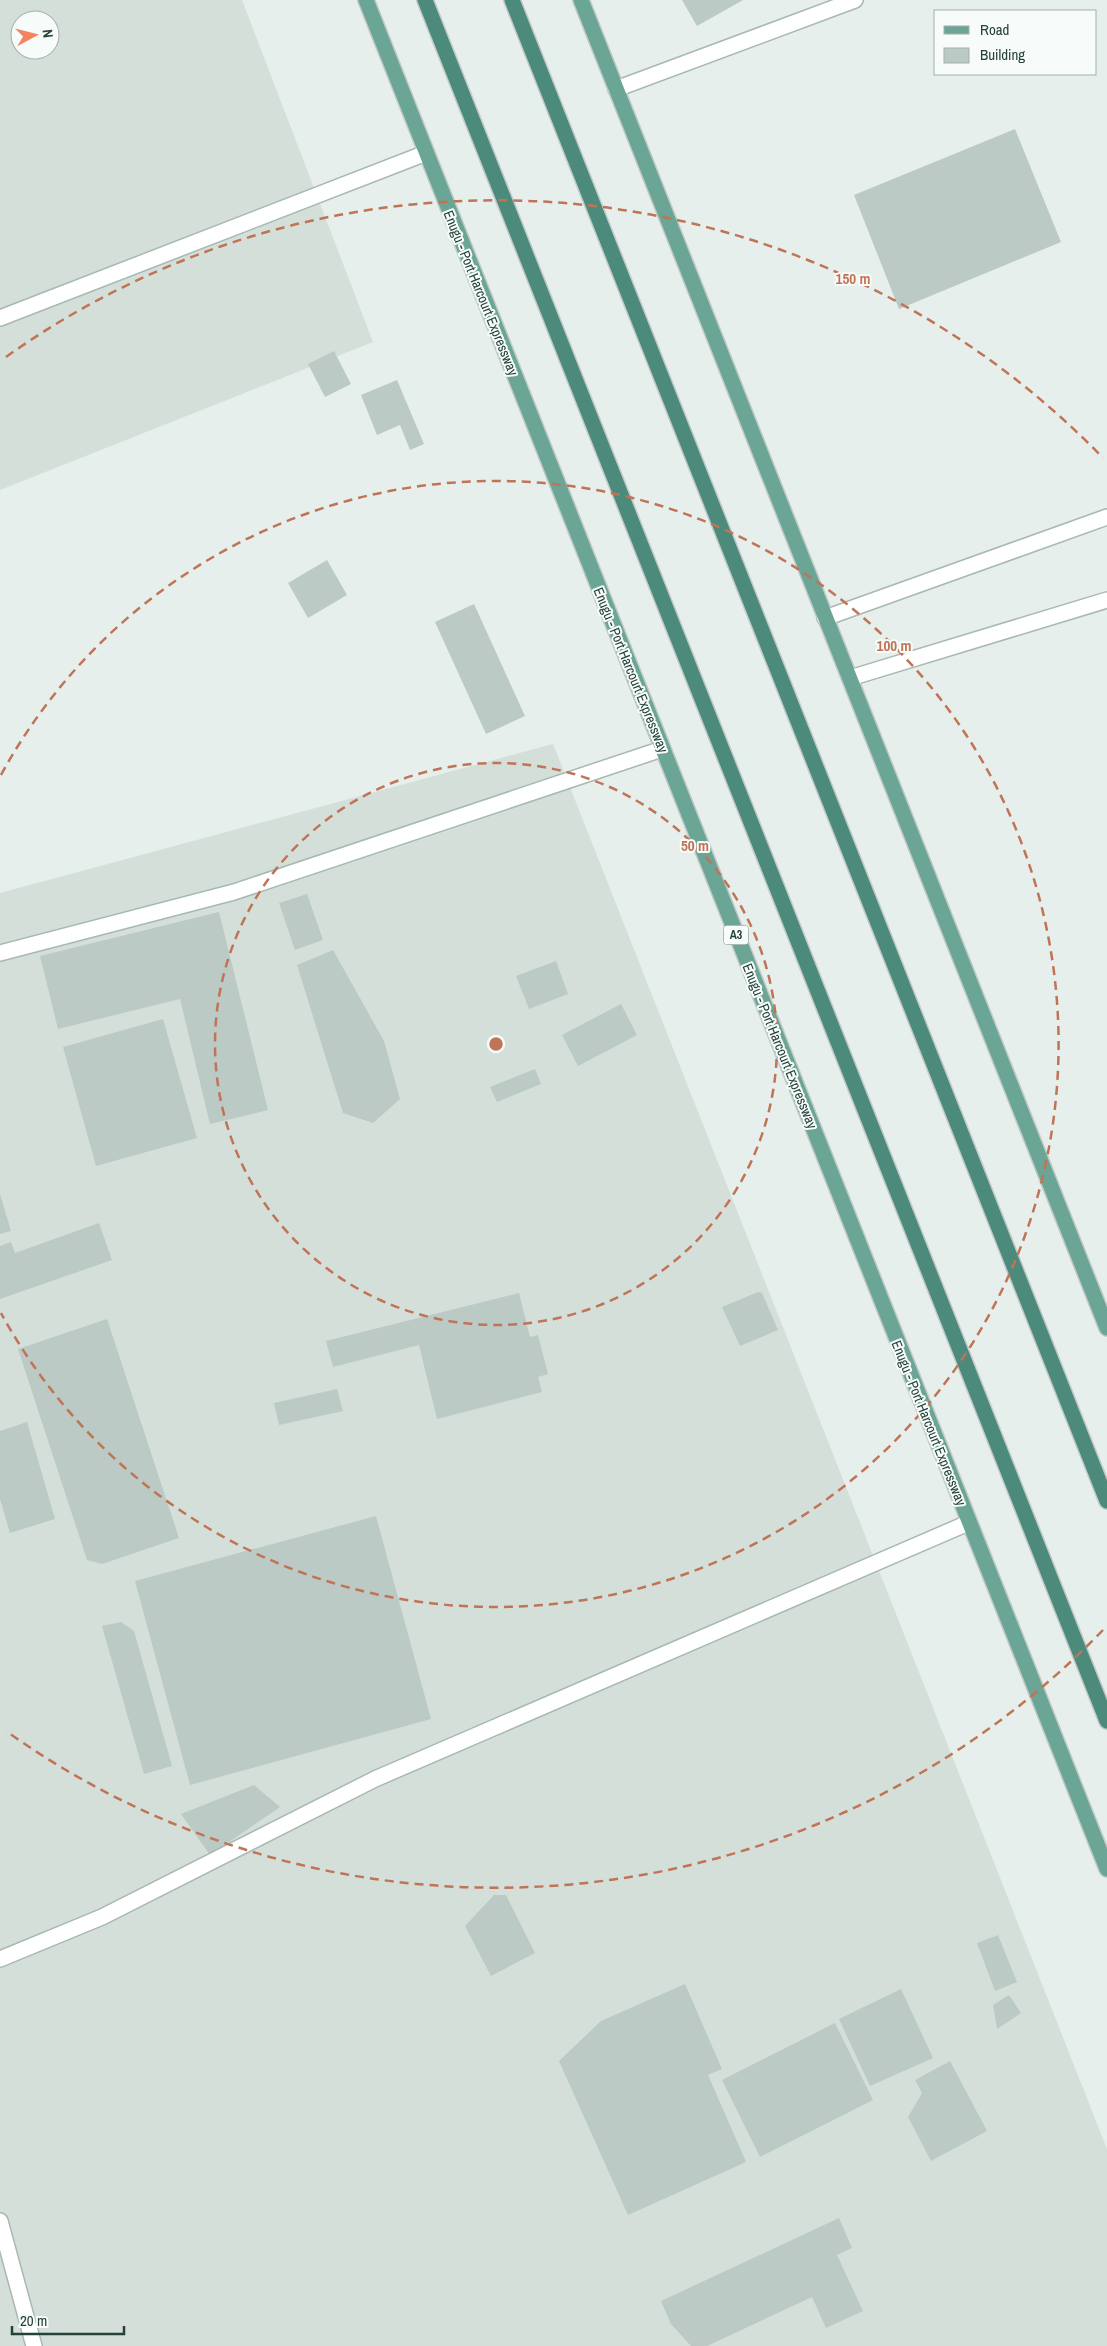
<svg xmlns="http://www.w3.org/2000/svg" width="1107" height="2346" font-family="'Archivo Narrow',sans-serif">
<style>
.built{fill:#d4dfda;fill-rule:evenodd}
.building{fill:#bbcac4}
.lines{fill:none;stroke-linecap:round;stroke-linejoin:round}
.service-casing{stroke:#a8b8b2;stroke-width:18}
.primary-casing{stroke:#c2cac8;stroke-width:18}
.trunk-casing{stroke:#c2cac8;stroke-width:18}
.service{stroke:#fff;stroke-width:15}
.primary{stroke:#6aa596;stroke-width:15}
.trunk{stroke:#4c8a7c;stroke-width:15}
.ring{fill:none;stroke:#c07456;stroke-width:2.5;stroke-dasharray:9 6}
.labels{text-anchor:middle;stroke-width:4;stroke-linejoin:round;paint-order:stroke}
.shield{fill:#f7fbf9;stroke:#637a73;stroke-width:1}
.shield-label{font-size:12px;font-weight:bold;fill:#24423a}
.street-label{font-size:14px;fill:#24423a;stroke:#f7fbf9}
.centre{fill:#c07456;stroke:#f7fbf9;stroke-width:2.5}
.ring-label{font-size:15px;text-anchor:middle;font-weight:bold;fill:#c07456;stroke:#f7fbf9;stroke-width:4;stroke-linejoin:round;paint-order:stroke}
</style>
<rect width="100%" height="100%" fill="#e6efeb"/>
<path class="built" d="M0 0H242L373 342 0 490ZM20 20H50V50H20Z
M553 744 1107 2149V2346H0V893Z"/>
<path class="building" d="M682 0H743L697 26Z
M1015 129 1061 242 899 309 854 195Z
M334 351 351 384 325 397 308 364Z
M397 380 424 444 410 450 400 425 377 435 361 395Z
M327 560 347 595 308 618 288 583Z
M474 604 525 716 486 734 435 622Z
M307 894 323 940 295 950 279 903Z
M219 912 268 1110 210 1124 180 999 58 1029 40 956Z
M333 950 384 1041 400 1099 373 1123 343 1113 297 965Z
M556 961 568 994 529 1009 516 976Z
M621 1004 637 1035 578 1066 562 1035Z
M163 1019 197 1138 96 1166 63 1047Z
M535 1069 541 1084 497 1102 490 1087Z
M0 1194 11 1231 0 1234Z
M99 1223 112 1260 0 1299V1246L11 1242 15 1253Z
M758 1292 762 1293 778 1330 740 1346 722 1307Z
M519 1293 530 1337 538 1335 548 1374 538 1377 542 1392 437 1419 419 1345 333 1367 326 1341Z
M107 1319 179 1538 102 1564 87 1560 18 1349Z
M337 1389 343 1411 279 1425 274 1403Z
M27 1422 55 1519 10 1533 0 1499V1431Z
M376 1516 431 1719 190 1785 135 1581Z
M121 1622 134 1631 172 1766 144 1774 102 1626Z
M254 1785 280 1807 210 1855 181 1814Z
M494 1895H506L535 1953 491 1976 465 1926Z
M998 1935 1017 1982 995 1991 977 1943Z
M685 1984 722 2069 708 2075 746 2162 628 2215 559 2061 601 2021Z
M901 1989 933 2058 870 2086 839 2019Z
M1009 1995 1021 2013 997 2029 993 2005Z
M835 2023 873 2100 760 2157 722 2080Z
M950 2061 987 2131 931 2161 908 2117 922 2093 915 2080Z
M839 2218 852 2248 837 2255 863 2311 826 2328 812 2297 707 2346H691L671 2324 661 2301Z"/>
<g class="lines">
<defs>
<path id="service" d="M616 89 855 0
M0 318 426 153
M825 618 1107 517
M850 678 1107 600
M0 953 234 892 662 749
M0 1959 102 1917 375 1779 968 1523
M0 2221 34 2346"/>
<path id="primary" d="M366 0 1107 1869
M581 0 1107 1328"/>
<path id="trunk" d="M425 0 1107 1721
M512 0 1107 1501"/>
</defs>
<use href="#service" class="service-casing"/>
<use href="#primary" class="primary-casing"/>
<use href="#trunk" class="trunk-casing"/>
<use href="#service" class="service"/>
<use href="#primary" class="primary"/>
<use href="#trunk" class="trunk"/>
</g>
<g class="ring">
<circle cx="496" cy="1044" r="281"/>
<path d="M1 775A563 563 0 1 1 1 1313"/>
<path d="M1103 1630A844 844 0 0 1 6 1731M6 357A844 844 0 0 1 1103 458"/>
</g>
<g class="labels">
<rect class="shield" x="723.5" y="925.5" width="25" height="19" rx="4"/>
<g class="shield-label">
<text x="736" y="939">A3</text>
</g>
<g class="street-label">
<text transform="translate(481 293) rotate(68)" y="5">Enugu - Port Harcourt Expressway</text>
<text transform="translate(631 670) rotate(68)" y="5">Enugu - Port Harcourt Expressway</text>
<text transform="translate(780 1046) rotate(68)" y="5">Enugu - Port Harcourt Expressway</text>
<text transform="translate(929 1423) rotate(68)" y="5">Enugu - Port Harcourt Expressway</text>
</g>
</g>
<circle cx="496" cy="1044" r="8" class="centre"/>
<g class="ring-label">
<text x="853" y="284">150 m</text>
<text x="894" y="651">100 m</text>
<text x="695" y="851">50 m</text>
</g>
<rect x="934" y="10" width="162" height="65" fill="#f7fbf9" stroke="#a3b1ad"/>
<rect x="944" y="26" width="25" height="8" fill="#6aa596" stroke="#a3b1ad"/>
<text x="980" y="35" font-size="15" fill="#24423a">Road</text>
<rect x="944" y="48" width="25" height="15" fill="#bbcac4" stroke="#a3b1ad"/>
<text x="980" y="60" font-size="15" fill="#24423a">Building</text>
<g transform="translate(35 35) rotate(83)"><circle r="24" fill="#f7fbf9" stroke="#a3b1ad"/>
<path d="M0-4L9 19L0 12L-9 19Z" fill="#f4845f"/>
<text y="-8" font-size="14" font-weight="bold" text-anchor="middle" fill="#24423a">N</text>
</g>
<path d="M12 2326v8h112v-8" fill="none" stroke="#24423a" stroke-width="2.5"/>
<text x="20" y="2326" font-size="15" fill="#24423a" stroke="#f7fbf9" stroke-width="4" paint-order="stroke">20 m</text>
</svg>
